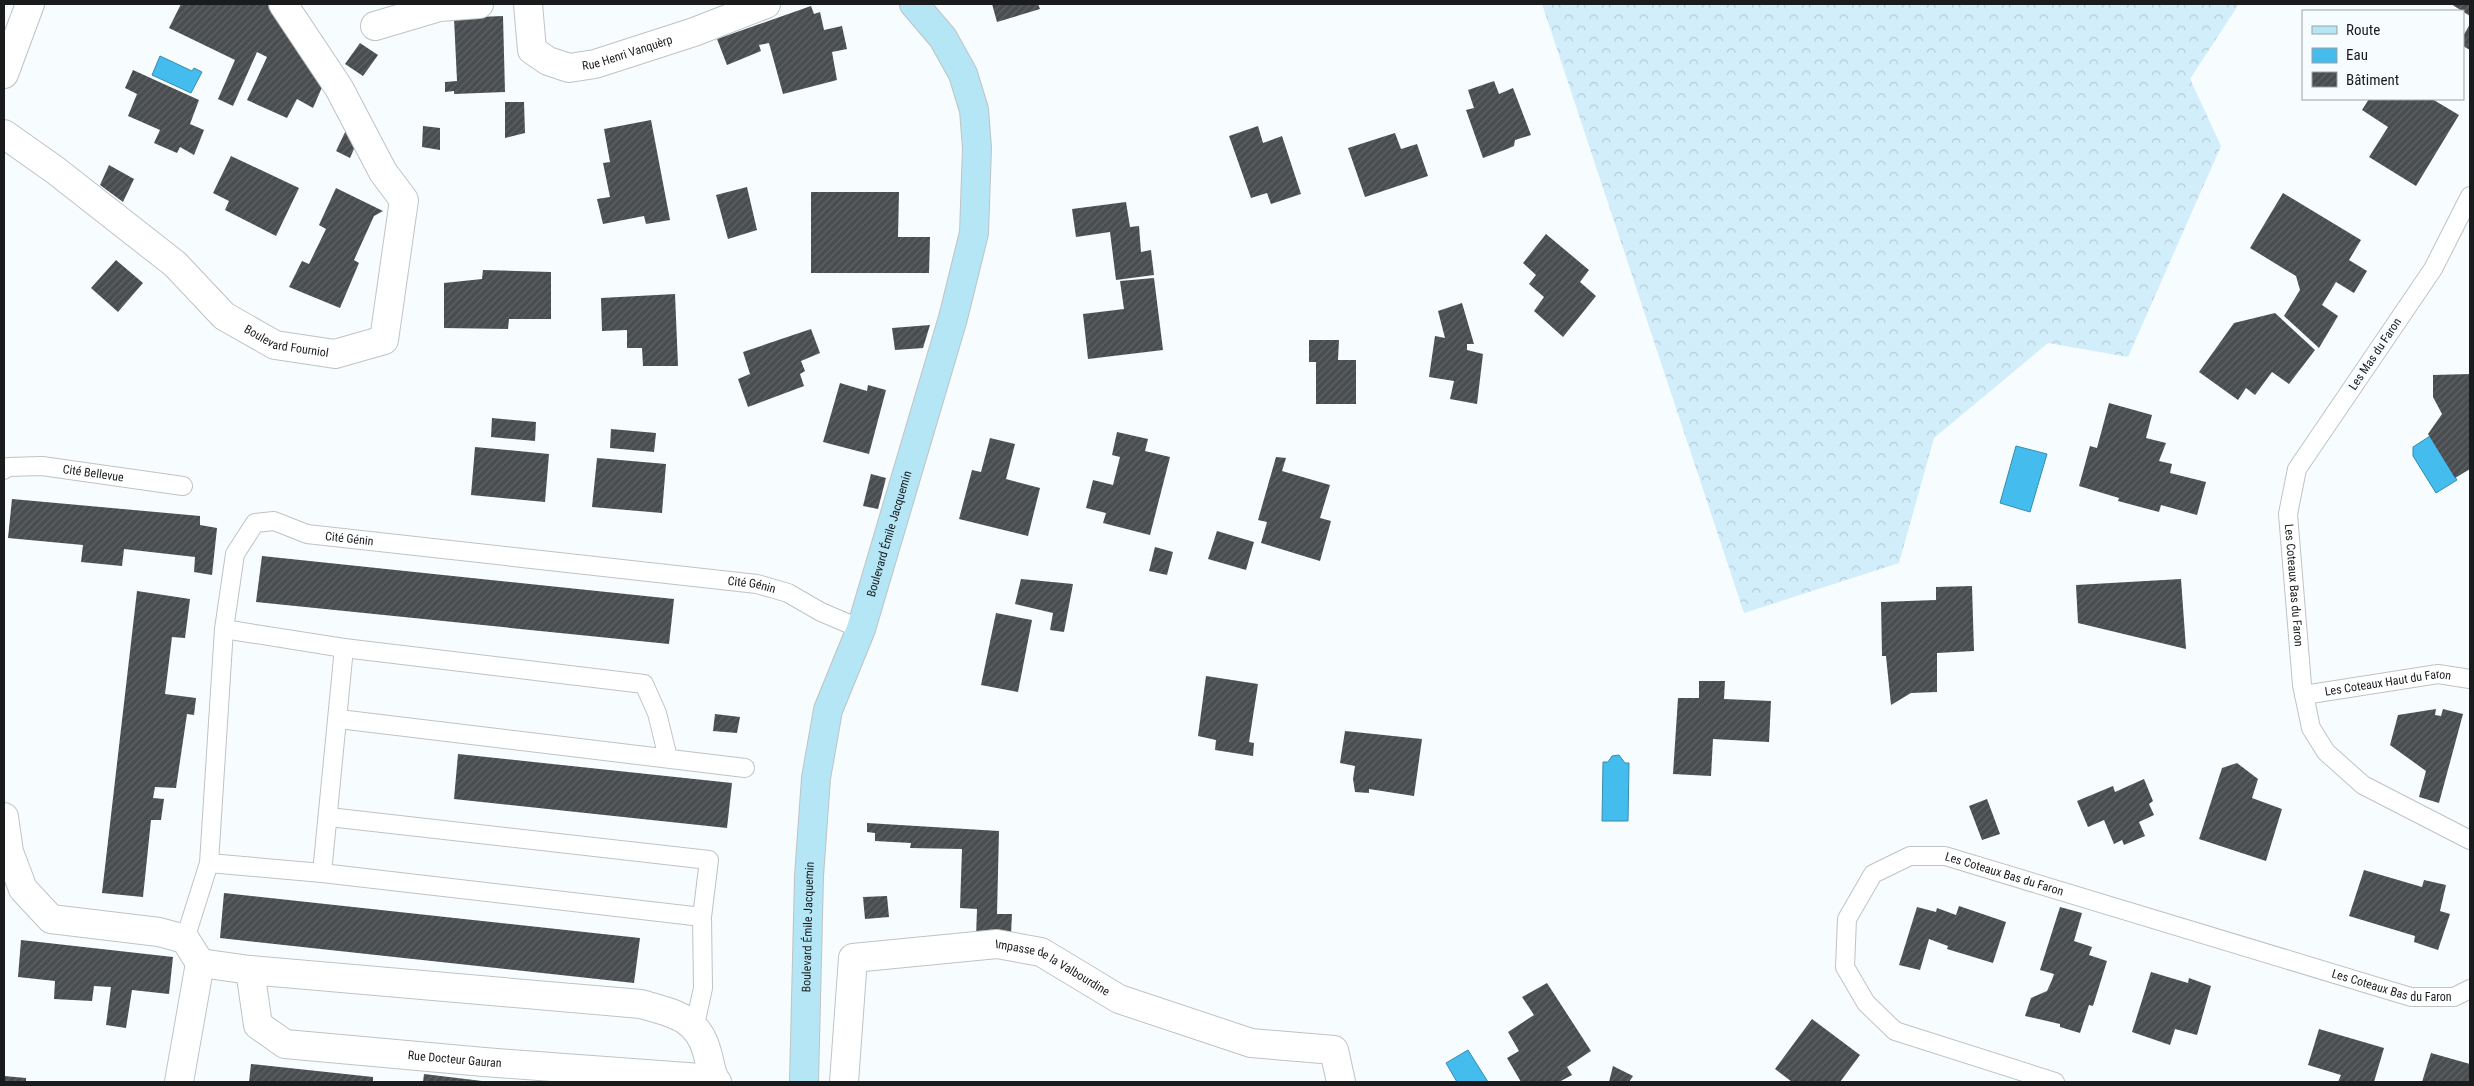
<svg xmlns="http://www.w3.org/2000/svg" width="2474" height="1086" font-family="'Roboto Condensed',sans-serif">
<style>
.forest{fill:url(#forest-crowns)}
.water{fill:#44bced;stroke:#378cae}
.building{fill:url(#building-hatch)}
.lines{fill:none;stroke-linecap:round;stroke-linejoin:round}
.service-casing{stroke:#bec3c5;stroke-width:20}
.minor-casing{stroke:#bec3c5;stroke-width:30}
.secondary-casing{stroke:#bec3c5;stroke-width:30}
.service{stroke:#fff;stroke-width:18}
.minor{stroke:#fff;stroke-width:28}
.secondary{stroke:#b5e6f6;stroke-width:28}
.labels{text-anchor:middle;stroke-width:5;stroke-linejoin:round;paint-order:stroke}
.street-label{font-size:12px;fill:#191b1c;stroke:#f7fcff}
</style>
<defs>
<pattern id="forest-crowns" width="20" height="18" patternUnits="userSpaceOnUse" patternTransform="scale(1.25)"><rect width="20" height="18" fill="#d3eefb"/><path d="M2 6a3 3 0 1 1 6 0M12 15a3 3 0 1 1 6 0" fill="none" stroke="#b5ccd7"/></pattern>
<pattern id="building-hatch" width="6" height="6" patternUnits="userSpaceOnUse" patternTransform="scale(1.25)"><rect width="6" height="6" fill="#494d4f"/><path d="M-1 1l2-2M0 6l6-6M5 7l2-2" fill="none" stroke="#606365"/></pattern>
</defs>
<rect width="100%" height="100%" fill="#f7fcff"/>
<path class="forest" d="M1542 4H2239L2190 79 2221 146 2128 357 2048 343 1934 438 1899 563 1744 613Z"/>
<path class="water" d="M160 56 192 71 194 68 202 72 191 93 152 75Z
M2430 436 2457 480 2436 493 2413 456V447Z
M2016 446 2047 454 2030 512 2000 503Z
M1619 755 1625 763H1629L1628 821H1602L1603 762H1608L1612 756Z
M1468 1050 1488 1082H1457L1446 1063Z"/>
<path class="building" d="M181 4H274L323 85 313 108 297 99 287 118 247 100 267 57 257 52 233 106 218 99 235 60 169 28Z
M992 4H1038L1040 9 997 22Z
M2451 4H2470V16Z
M811 6 814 14 820 12 824 30 842 26 847 49 832 52 837 80 783 94 769 43 759 45 761 51 727 65 717 39Z
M503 16 505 92 454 94V91L445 92V82L457 81 454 18Z
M2470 24V50L2463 46V36Z
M360 43 378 55 363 76 345 64Z
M133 70 199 100 190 124 204 130 194 155 180 147 177 153 154 143 160 130 128 116 137 94 125 88Z
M1494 81 1499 94 1513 88 1531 135 1515 140 1514 146 1507 149 1483 158 1466 110 1474 108 1468 90Z
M2369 99H2432L2459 115 2416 186 2369 157 2388 127 2362 110Z
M505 102H524L525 133 505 138Z
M651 120 670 220 646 224 644 216 603 224 597 199 610 197 603 163 610 162 604 129Z
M348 126 357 142 350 158 336 151Z
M423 126 440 128V150L422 147Z
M1258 126 1263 143 1282 136 1301 194 1271 204 1267 193 1251 198 1229 136Z
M1395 133 1401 149 1417 144 1428 176 1365 197 1348 148Z
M231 156 299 188 276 236 225 210 229 201 213 193Z
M109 165 134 179 123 202 100 185Z
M747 187 757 230 728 239 716 195Z
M336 188 383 211 374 216 354 260 359 263 340 308 289 287 302 261 309 264 326 229 319 225Z
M811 192H899L898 237H930L929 273H811Z
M2283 193 2361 240 2349 260 2367 271 2354 293 2336 282 2322 305 2338 316 2319 348 2284 316 2300 290 2296 276 2250 248Z
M1126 202 1130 227 1139 226 1141 252 1151 250 1154 275 1116 280 1110 232 1076 237 1072 209Z
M1546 234 1589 270 1580 282 1596 296 1563 337 1534 311 1544 297 1529 284 1536 275 1523 263Z
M116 260 143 283 118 312 91 288Z
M483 270 551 272V319H509L508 329 444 328V283L482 279Z
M1154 278 1163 350 1088 359 1083 314 1124 309 1120 281Z
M675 294 678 366H643L642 348H627V330L602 331 601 298Z
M1462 303 1474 344H1467V350L1483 354 1477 404 1450 399 1454 381 1429 377 1435 336 1445 338 1438 311Z
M2275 313 2315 350 2289 384 2272 372 2255 395 2246 388 2238 400 2199 372 2234 323Z
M930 325 923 348 895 350 892 328Z
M811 329 820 353 801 361 805 371 800 374 804 386 748 407 738 379 750 374 743 352Z
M1309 340H1339L1338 360H1356V404H1316V362H1309Z
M2470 374V469L2455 478 2428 434 2442 414 2433 397V375Z
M840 383 867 391 868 385 886 390 869 454 823 442Z
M2109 403 2152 415 2146 438 2166 443 2159 461 2172 464 2170 473 2206 482 2197 515 2161 505 2159 512 2118 501 2119 498 2079 486 2090 446 2097 448Z
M492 418 536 422 535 441 491 437Z
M611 429 656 433 654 452 610 448Z
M1117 432 1148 439 1145 451 1170 457 1150 535 1103 523 1106 513 1086 508 1093 480 1113 485 1120 457 1112 455Z
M990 438 1015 444 1006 479 1040 488 1028 536 959 519 972 470 981 472Z
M475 447 549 454 545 502 471 495Z
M1276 457 1286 458 1282 471 1330 485 1320 518 1331 521 1320 561 1261 543 1267 522 1258 520Z
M597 458 666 464 662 513 592 507Z
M871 474 886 478 878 509 863 506Z
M12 499 200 516V525L217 528 212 575 194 572 195 557 124 549 122 566 81 562 83 545 8 538Z
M1217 531 1254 542 1246 570 1208 559Z
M1155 547 1173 552 1167 575 1149 571Z
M262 556 674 599 669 644 256 602Z
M1021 579 1073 584 1064 632 1050 630 1053 613 1015 604Z
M2181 579 2186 649 2078 623 2076 585Z
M1972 586 1974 651 1937 653V692L1911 693 1891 705 1886 656H1882L1881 602 1936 600V587Z
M137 591 190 599 185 638 172 637 165 694 196 698 194 715 187 714 176 788 155 787 153 798 164 799 161 820H151L143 897 102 893Z
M996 613 1032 620 1018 692 981 685Z
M1206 676 1258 684 1249 742 1254 743 1253 756 1215 750 1216 740 1198 736Z
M1699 681H1725L1724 699 1771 701 1769 742 1713 739 1711 776 1673 774 1678 698H1699Z
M2436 709 2435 715 2441 716 2443 709 2463 714 2439 803 2419 797 2426 771 2390 745 2398 715Z
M715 714 740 717 737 733 713 731Z
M1345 731 1422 739 1414 796 1369 789V793L1355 792 1353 779 1355 766 1340 763Z
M458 754 732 783 727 828 454 799Z
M2237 763 2258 779 2252 798 2282 809 2266 861 2199 839 2222 768Z
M2144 779 2153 801 2149 804 2154 815 2139 822 2145 836 2124 845 2122 840 2114 844 2104 820 2088 827 2077 801 2113 786 2115 792Z
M1987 799 2000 834 1982 840 1969 806Z
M867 823 999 831 997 914H1012L1011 934 976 937 977 909 960 908 962 849 910 848 911 843 875 841V833L867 832Z
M2364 870 2422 887 2424 880 2446 885 2440 911 2450 914 2438 950 2414 942 2415 936 2349 916Z
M224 893 640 938 634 983 220 938Z
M887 896 889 917 865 919 863 897Z
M1959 906 2006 922 1993 963 1947 949 1948 946 1929 939 1920 970 1899 965 1917 907 1936 912 1937 908 1956 915Z
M2060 907 2082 913 2074 941 2092 947 2089 955 2107 961 2093 1006 2089 1005 2080 1033 2060 1027V1024L2025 1016 2031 998 2047 991 2052 980 2054 974 2040 970Z
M21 940 173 957 169 994 132 990 126 1028 106 1025 111 987 94 986 92 1001 54 999 55 981 18 977Z
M2151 972 2188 983 2189 978 2211 986 2197 1035 2175 1029 2170 1045 2132 1032Z
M1547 983 1591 1051 1567 1067 1572 1075 1559 1082H1521L1507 1058 1519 1051 1508 1032 1534 1015 1522 997Z
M1812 1019 1860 1055 1840 1082H1792L1775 1069Z
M2319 1029 2384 1048 2374 1082H2338L2341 1075 2308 1065Z
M2431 1053 2470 1064V1082H2422Z
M251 1064 373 1077V1082H249Z
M1613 1066 1633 1076 1629 1082H1609Z
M424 1074 482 1081V1082H423Z
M4 1076 26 1078V1082H4Z"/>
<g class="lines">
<defs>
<g id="service">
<path id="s1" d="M2470 196 2433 269 2297 469 2288 514 2302 685 2311 728 2326 752 2363 785 2470 840"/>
<path id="s2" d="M4 470 7 467 42 466 183 486"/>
<path d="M224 629 344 648 644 684 657 713 668 758"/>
<path id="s3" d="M2304 695 2438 674 2470 679"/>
<path d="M339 719 745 768"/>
<path d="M329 817 709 860 702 917 703 988 695 1025"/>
<path d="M209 863 322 873 702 917"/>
<path d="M322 873 344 648"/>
<path id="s4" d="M185 939 209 863 224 629 235 554 255 523 274 521 307 534 757 584 788 593 821 612 861 629"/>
<path id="s5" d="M2055 1082 1895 1031 1866 1003 1845 967 1847 919 1873 874 1910 856H1945L2411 997H2454L2470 989"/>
</g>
<g id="minor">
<path id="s6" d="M528 4 532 50 548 61 569 68 595 64 694 32 766 4"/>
<path d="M375 26 439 7 479 4"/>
<path d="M4 74 30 4"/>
<path id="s7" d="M4 134 55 170 175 264 224 316 275 345 335 354 384 340 404 200 383 172 339 88 283 4"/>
<path d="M4 817 9 852 23 889 51 919 159 932 185 939 200 963 250 970 641 1004C672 1013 698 1017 707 1052 710 1062 711 1075 717 1082"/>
<path id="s8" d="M250 970 258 1025 285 1044 484 1062 714 1079"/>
<path d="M179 1082 200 963"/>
<path id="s9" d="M844 1082 853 958 997 944 1041 952 1119 999 1251 1043 1334 1050 1341 1082"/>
</g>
<g id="secondary">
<path id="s10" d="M804 1082 809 876 816 778 828 710 861 629 953 318 974 233 977 148 974 110 963 74 943 38 914 4"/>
</g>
</defs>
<use href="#service" class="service-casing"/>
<use href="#minor" class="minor-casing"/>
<use href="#secondary" class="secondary-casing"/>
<use href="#service" class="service"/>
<use href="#minor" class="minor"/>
<use href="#secondary" class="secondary"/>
</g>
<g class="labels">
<g class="street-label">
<text dy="4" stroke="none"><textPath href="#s6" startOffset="148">Rue Henri Vanquèrp</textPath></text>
<text dy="4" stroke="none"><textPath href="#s7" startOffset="355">Boulevard Fourniol</textPath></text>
<text transform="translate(2375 354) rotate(-56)" y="4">Les Mas du Faron</text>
<text dy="4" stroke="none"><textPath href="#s2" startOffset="91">Cité Bellevue</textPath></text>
<text dy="4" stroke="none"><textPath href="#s10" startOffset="560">Boulevard Émile Jacquemin</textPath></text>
<text dy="4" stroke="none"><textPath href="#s4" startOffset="524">Cité Génin</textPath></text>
<text dy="4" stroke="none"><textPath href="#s4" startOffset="929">Cité Génin</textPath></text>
<text dy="4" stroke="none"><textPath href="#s1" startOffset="441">Les Coteaux Bas du Faron</textPath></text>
<text dy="4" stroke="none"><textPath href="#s3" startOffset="85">Les Coteaux Haut du Faron</textPath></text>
<text dy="4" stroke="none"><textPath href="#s5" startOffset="488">Les Coteaux Bas du Faron</textPath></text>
<text dy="4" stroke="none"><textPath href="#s10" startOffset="155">Boulevard Émile Jacquemin</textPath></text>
<text dy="4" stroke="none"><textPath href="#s9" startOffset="330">Impasse de la Valbourdine</textPath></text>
<text dy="4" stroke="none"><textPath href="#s5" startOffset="892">Les Coteaux Bas du Faron</textPath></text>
<text dy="4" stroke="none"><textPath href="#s8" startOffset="259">Rue Docteur Gauran</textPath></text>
</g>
</g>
<rect width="2474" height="1086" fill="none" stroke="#191b1c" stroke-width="10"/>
<rect x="2302" y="10" width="162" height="90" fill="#f7fcff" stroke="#9ea2a4"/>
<rect x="2312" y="26" width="25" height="8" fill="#b5e6f6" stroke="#9ea2a4"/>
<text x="2346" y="35" font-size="15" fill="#191b1c">Route</text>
<rect x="2312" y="48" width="25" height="15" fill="#44bced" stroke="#9ea2a4"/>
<text x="2346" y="60" font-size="15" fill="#191b1c">Eau</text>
<rect x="2312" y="72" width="25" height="15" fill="url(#building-hatch)" stroke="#9ea2a4"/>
<text x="2346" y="85" font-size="15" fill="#191b1c">Bâtiment</text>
</svg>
